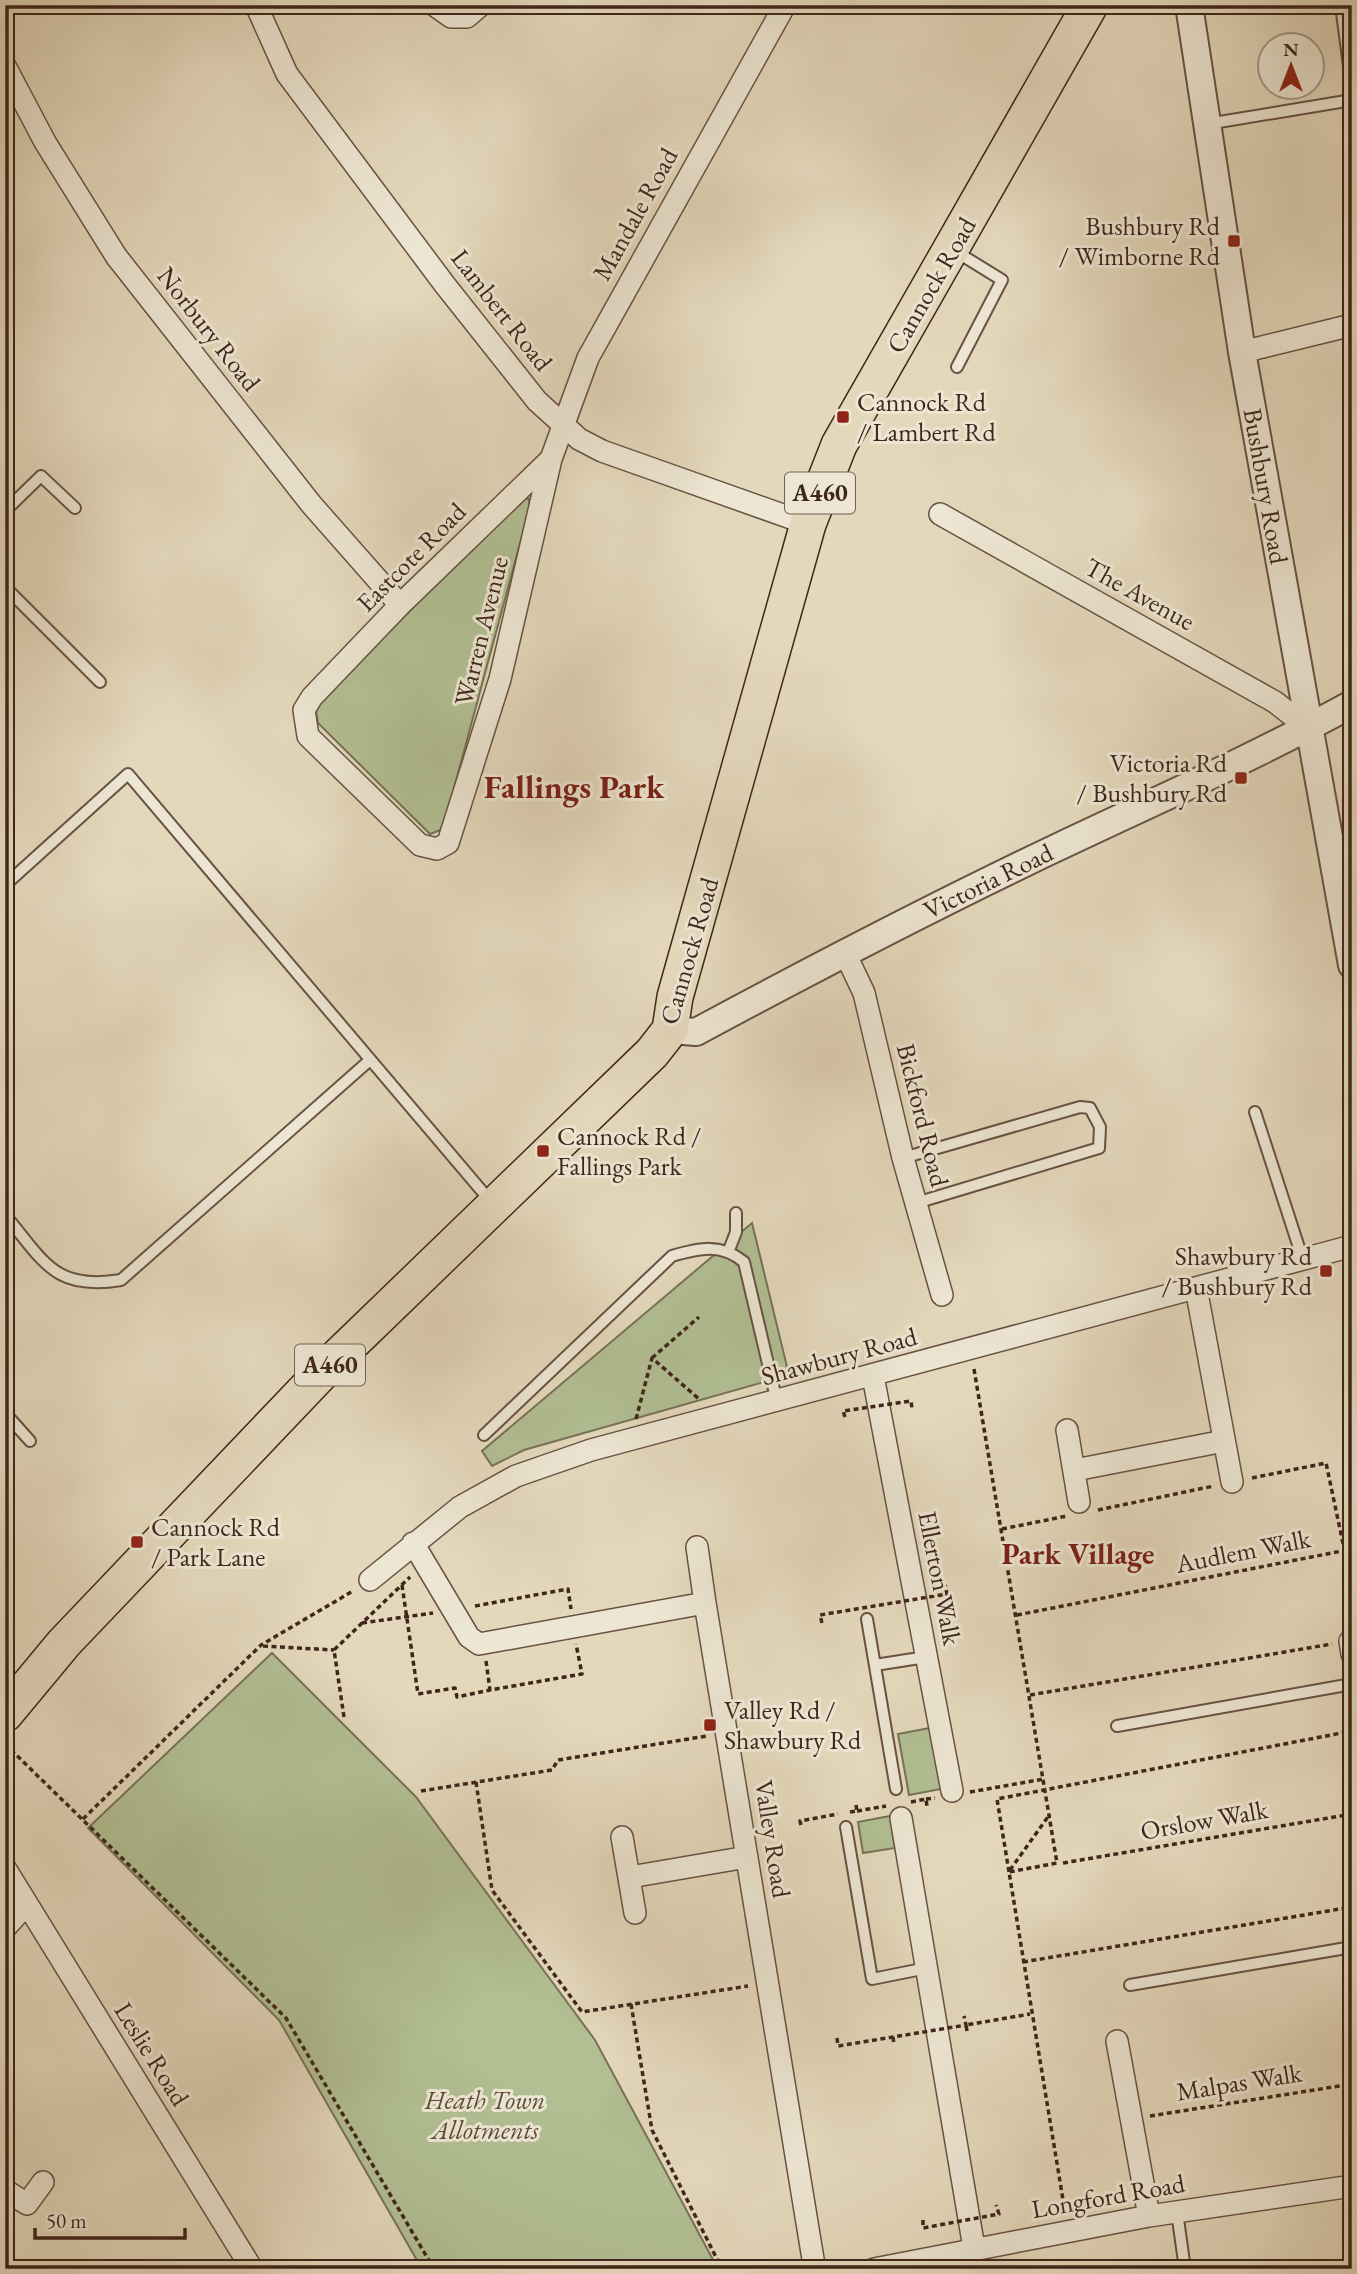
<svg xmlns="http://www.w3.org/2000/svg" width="1357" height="2274" font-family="'EB Garamond',serif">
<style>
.green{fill:#b1bf93;stroke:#787257;stroke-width:2}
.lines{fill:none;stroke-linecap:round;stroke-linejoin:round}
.service-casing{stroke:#685243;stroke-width:14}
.minor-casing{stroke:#685243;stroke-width:24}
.tertiary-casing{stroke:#685243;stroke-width:30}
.trunk-casing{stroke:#3f261b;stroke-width:38}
.path{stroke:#3f261b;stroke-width:3.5;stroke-dasharray:5 3.5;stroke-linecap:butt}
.service{stroke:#ede6d3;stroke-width:10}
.minor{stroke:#ede6d3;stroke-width:21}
.tertiary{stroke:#ede6d3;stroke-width:26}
.trunk{stroke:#e4d8bc;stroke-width:35}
.path-bridge{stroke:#3f261b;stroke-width:3.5;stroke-dasharray:5 3.5;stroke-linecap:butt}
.poi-dot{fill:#8f2418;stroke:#ede6d3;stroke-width:2.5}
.labels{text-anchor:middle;stroke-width:6;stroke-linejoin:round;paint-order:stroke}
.shield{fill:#ede6d3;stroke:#736052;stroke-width:2}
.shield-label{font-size:24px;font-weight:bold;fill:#3f261b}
.street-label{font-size:26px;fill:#3f261b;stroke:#ede6d3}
.poi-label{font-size:26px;fill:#3f261b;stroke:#ede6d3;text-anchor:start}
.park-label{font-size:26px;font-style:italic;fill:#5c4c39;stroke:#ede6d3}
.quarter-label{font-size:30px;font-weight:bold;fill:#7a1f14;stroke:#ede6d3}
.district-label{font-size:33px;font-weight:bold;fill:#7a1f14;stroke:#ede6d3}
</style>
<rect width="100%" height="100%" fill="#e4d8bc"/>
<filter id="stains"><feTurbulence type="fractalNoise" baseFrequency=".00286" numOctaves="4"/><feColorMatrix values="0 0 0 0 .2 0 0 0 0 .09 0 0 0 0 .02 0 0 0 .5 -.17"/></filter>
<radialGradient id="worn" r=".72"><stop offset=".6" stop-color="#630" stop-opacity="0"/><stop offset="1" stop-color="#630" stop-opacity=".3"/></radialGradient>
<path class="green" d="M521 498 529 499V510L443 829 430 834 318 723 316 712 321 701Z
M752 1223 789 1375 524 1450 492 1466 482 1451Z
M272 1653 416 1797 595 2040 718 2269H422L279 2020 88 1828Z
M930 1728 941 1789 909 1795 898 1734Z
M890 1816 895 1848 863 1853 858 1822Z"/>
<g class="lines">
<defs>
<path id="service" d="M1341 5 1352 89
M1207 124 1352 100
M955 251 1002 280 957 367
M5 511 41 476 75 508
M5 587 100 682
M5 885 128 774 492 1203
M1255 1112 1303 1260
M903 1158 1080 1107 1090 1108 1100 1127 1099 1148 916 1203
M5 1215C44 1261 54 1291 121 1280L370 1060
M729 1250 736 1232V1213
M5 1413 30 1441
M484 1435 672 1256C700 1248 721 1243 744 1262L777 1402
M867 1619 896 1789
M875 1665 926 1657
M1117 1726 1352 1684
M846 1827 872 1979 927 1968
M1130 1985 1352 1947
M1177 2212 1185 2269"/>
<path id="minor" d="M256 5 287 74 445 285 537 401 579 439 602 451 808 524
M434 5 451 17H467L481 5
M5 66 45 142 116 256 311 504 400 605
M1242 352 1352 325
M551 459 400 605 312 697 304 710 308 736 420 845 437 849 448 843 500 679 551 459 588 358 785 5
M940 514 1275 702 1308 728
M844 951 864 993 903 1158 942 1295
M1196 1288 1232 1482
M873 1376 952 1791
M1067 1430 1079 1502
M1075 1470 1224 1441
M413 1543 469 1637 479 1644 705 1603 814 2265 817 2269
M697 1547 705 1603
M370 1580 460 1507 516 1476 591 1450 1352 1246
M1350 1641 1352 1654
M901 1818 974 2248
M622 1837 635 1913
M5 1868 252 2269
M630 1877 747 1857
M5 1928 27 1904
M1117 2041 1149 2216
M5 2190 27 2204 43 2182
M874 2269 1149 2216 1352 2186"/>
<path id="tertiary" d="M1189 5 1242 352 1352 965
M670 1030 696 1032C815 968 934 906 1056 848 1155 801 1255 757 1352 704"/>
<path id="trunk" d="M5 1714 64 1643 328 1366 652 1053 670 1030 675 997 808 524 839 445 1090 5"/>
</defs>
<use href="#service" class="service-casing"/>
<use href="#minor" class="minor-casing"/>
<use href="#tertiary" class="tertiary-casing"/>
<use href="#trunk" class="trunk-casing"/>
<path class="path" d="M652 1358 699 1317
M974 1369 1057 1863 1009 1872 1065 2212
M636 1419 652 1358 699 1399
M1252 1478 1326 1463 1352 1586
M1098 1510 1214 1486
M1002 1529 1067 1516
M402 1585 418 1694 455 1688 457 1697 490 1690
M947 1594 948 1602
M475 1606 568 1589 571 1609
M1017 1615 1352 1549
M362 1623 433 1613
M263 1646 334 1650
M486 1661 490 1690 582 1674 576 1644
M1030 1695 1332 1644
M344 1717 334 1650 410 1577
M5 1744 286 2018 434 2269
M476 1782 492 1890 582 2012 748 1986
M421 1791 552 1770 558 1760 707 1736
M970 1792 1044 1779
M926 1799 935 1798
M911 1802 926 1799 927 1806
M857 1811 886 1806
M850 1812 857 1811 856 1805
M83 1819 261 1645 353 1591
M801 1825 800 1821 838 1814
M1063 1863 1352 1814
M1010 1870 1050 1814
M1009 1872 997 1799 1352 1731
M1023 1962 1352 1907
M631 2004 652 2130 722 2269
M967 2031 966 2025 1030 2014
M893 2037 894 2044
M1150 2116 1352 2084"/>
<use href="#service" class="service"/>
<use href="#minor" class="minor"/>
<use href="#tertiary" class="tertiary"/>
<use href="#trunk" class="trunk"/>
<path class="path-bridge" d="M845 1417 843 1411 911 1401 912 1409
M822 1623 820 1615 947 1594 945 1585
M837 2038 838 2046 966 2025 964 2016
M923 2220V2228L999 2214 996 2205"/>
</g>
<g class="poi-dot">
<rect x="1227" y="234" width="14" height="14" rx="3.5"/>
<rect x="836" y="410" width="14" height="14" rx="3.5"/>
<rect x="1234" y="771" width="14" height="14" rx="3.5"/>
<rect x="536" y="1144" width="14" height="14" rx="3.5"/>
<rect x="1319" y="1264" width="14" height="14" rx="3.5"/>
<rect x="130" y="1535" width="14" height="14" rx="3.5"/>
<rect x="703" y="1718" width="14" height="14" rx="3.5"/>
</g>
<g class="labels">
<g class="shield">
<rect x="785" y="472.5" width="70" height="41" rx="5"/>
<rect x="295" y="1344.5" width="70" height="41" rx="5"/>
</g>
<g class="shield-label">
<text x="820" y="501">A460</text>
<text x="330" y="1373">A460</text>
</g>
<g class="street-label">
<text transform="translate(635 214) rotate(-61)" y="9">Mandale Road</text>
<text transform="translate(931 285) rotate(-60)" y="9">Cannock Road</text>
<text transform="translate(502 310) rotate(52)" y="9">Lambert Road</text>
<text transform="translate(209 329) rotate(52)" y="9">Norbury Road</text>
<text transform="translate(1266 486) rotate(80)" y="9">Bushbury Road</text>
<text transform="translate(411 557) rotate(-45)" y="9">Eastcote Road</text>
<text transform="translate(1140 594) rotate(29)" y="9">The Avenue</text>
<text transform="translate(481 631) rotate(-76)" y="9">Warren Avenue</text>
<text transform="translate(988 881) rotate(-26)" y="9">Victoria Road</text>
<text transform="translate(689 951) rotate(-74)" y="9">Cannock Road</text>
<text transform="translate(923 1115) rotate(76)" y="9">Bickford Road</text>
<text transform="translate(839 1356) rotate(-15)" y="9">Shawbury Road</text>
<text transform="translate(1243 1551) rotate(-11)" y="9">Audlem Walk</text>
<text transform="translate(940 1578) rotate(79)" y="9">Ellerton Walk</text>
<text transform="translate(1204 1820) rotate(-10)" y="9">Orslow Walk</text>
<text transform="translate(773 1839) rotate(81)" y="9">Valley Road</text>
<text transform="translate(152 2054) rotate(58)" y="9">Leslie Road</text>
<text transform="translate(1239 2082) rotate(-9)" y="9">Malpas Walk</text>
<text transform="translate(1108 2196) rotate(-10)" y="9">Longford Road</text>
</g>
<g class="poi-label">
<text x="1220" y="235" text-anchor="end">Bushbury Rd<tspan x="1220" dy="30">/ Wimborne Rd</tspan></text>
<text x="857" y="411">Cannock Rd<tspan x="857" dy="30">/ Lambert Rd</tspan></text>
<text x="1227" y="772" text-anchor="end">Victoria Rd<tspan x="1227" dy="30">/ Bushbury Rd</tspan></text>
<text x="557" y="1145">Cannock Rd /<tspan x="557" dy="30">Fallings Park</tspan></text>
<text x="1312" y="1265" text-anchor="end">Shawbury Rd<tspan x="1312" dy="30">/ Bushbury Rd</tspan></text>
<text x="151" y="1536">Cannock Rd<tspan x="151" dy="30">/ Park Lane</tspan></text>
<text x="724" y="1719">Valley Rd /<tspan x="724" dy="30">Shawbury Rd</tspan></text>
</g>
<g class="park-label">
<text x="485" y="2109">Heath Town<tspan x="485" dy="30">Allotments</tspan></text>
</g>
<g class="quarter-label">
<text x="1078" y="1564">Park Village</text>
</g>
<g class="district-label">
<text x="574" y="798">Fallings Park</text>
</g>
</g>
<rect width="1357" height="2274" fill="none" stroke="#e4d8bc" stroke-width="28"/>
<rect x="7" y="7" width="1343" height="2260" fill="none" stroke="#3f261b" stroke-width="3.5"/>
<rect x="14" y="14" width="1329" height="2246" fill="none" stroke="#3f261b" stroke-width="2"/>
<g transform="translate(1291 66)"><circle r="33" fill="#ede6d3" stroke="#a79989" stroke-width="2"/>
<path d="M0-5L12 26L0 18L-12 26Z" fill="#8f2418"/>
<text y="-10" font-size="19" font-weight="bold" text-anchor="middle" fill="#3f261b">N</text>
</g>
<path d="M35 2228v10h150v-10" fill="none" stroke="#3f261b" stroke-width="3.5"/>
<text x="46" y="2228" font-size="21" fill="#3f261b" stroke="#ede6d3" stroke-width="5" paint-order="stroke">50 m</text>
<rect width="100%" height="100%" filter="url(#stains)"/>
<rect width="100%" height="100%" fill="url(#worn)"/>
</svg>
